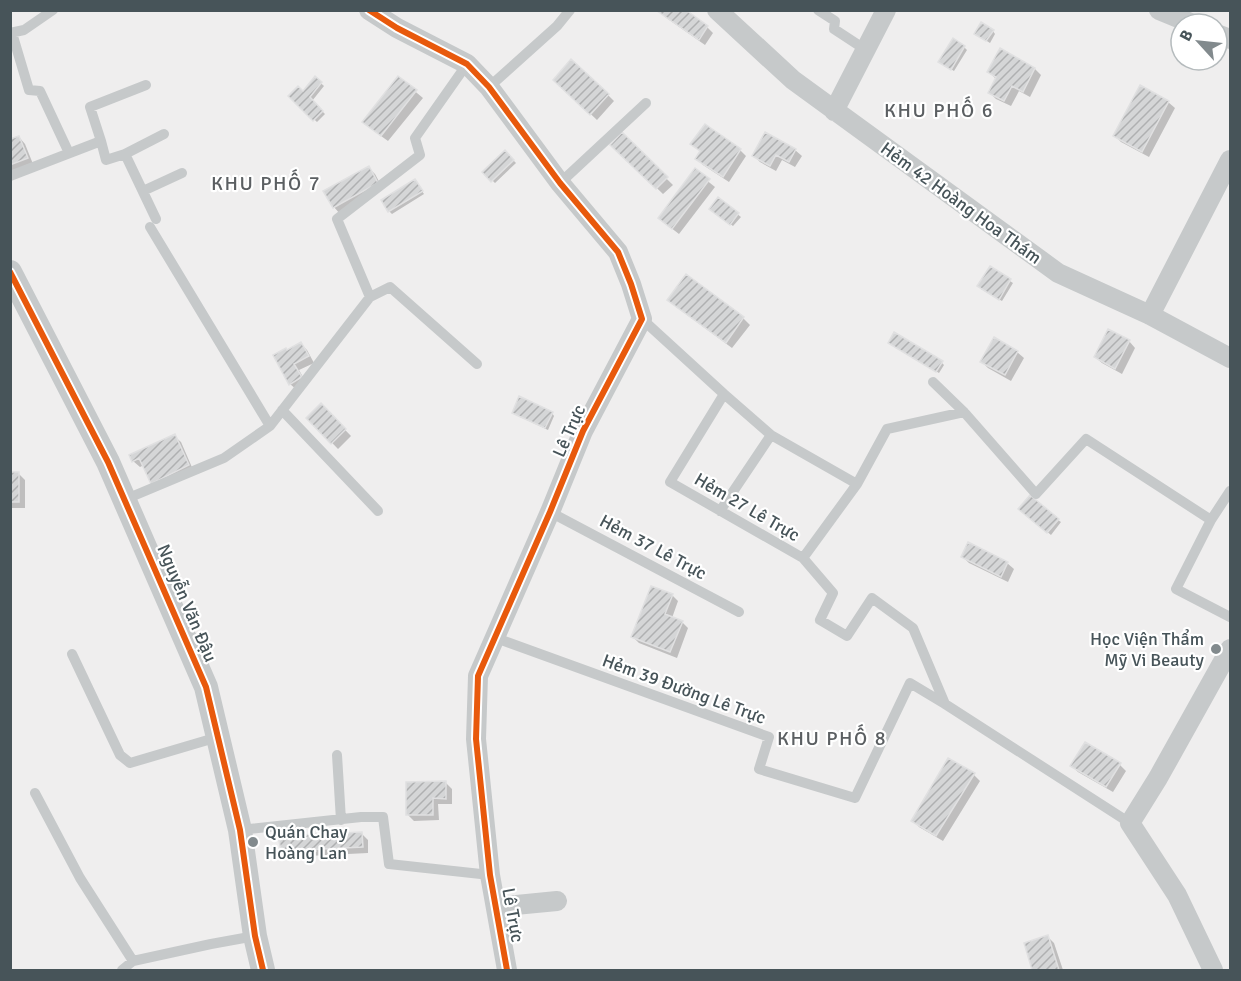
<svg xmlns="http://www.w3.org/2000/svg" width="1241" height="981" font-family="Signika,sans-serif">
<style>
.shadow{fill:#0003}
.building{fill:url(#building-hatch);stroke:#e0e0e1;stroke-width:1.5}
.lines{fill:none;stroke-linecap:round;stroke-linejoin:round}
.service{stroke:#c6c9ca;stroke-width:10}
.minor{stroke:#c6c9ca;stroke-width:20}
.tertiary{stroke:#c6c9ca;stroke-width:24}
.cycleway-casing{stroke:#fff;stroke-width:10}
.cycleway{stroke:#e8590c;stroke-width:6}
.poi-dot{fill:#828a8d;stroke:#fff;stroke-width:2}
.labels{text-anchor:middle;stroke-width:4.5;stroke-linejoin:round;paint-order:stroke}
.street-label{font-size:18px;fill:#475459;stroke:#fff}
.poi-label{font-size:18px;fill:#475459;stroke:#fff;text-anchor:end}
.neighbourhood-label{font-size:20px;letter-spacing:1.5px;fill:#5b5f62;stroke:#fff}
</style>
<defs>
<pattern id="building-hatch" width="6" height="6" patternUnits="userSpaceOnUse" patternTransform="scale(1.5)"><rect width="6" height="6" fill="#d5d6d7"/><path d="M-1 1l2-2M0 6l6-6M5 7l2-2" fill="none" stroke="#afb0b1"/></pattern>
</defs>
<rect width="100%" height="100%" fill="#efeeee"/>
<path class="shadow" d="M659 10H683L707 27 713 33 705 45 665 17Z
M993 31 995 34 990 43 979 36Z
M964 47 967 50 954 71 943 64Z
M1000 50 1035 69 1041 75 1030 97 1019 91 1011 106 996 99 989 92 996 79 989 72Z
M315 78 324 86 312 101 325 114 317 122 290 96 303 93Z
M399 78 423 98 388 141 370 128Z
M561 86 608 95 614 101 597 120Z
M1168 102 1175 108 1149 157 1121 142 1115 136Z
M622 135 673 185 663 194 612 145Z
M19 137 25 144 33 164 10 173V141Z
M692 144 740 150 746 156 729 182 703 165 697 158 701 152Z
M795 150 802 156 795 167 782 160 776 171 760 162 754 156Z
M505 152 516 163 495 183 484 172Z
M369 168 375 174 383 189 340 214 334 207Z
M695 171 715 187 679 234 666 224Z
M417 184 424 194 392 214 389 211Z
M718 199 741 217 733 226 713 211Z
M990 268 1013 283 1002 301 981 289Z
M686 276 743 318 750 325 732 348 675 306 669 300Z
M1129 341 1135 348 1122 374 1102 363 1095 357Z
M301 344 307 350 314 363 299 370 307 384 297 390 290 384 287 351Z
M892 345 942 363 944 365 939 373Z
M1017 352 1024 358 1011 381 988 368 982 362Z
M321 405 351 436 338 449 308 418Z
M513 412 552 413 554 416 548 430 516 415Z
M174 436 181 442 194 472 159 489 144 465 140 467 133 461Z
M18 473 25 480V508H10V474Z
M1023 512 1058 520 1061 522 1051 535Z
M963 557 1007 563 1014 569 1008 582 969 563Z
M672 595 678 601 672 618 682 622 688 628 677 658 639 643 633 637Z
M1120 765 1126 771 1113 792 1078 772 1072 766Z
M974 775 980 781 943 841 919 827 913 820Z
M446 783 452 789V804H438L439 820 414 821 407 814Z
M361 833 368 840V853L288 857 282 850Z
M1048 937 1054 943 1063 970H1034L1026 944Z"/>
<path class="building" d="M686 10 708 26 699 40 657 11Z
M981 22 994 30 986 41 974 34Z
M953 38 965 46 951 70 938 62Z
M1000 48 1035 68 1023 92 1012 86 1004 101 988 93 996 77 987 72Z
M571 59 609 94 590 115 553 80Z
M315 76 322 82 310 97 323 111 313 121 288 96 298 86 303 91Z
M398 76 417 90 381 136 362 122Z
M1140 85 1169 101 1142 152 1113 136Z
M705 124 741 149 723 177 695 159 700 151 690 144Z
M622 132 668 177 656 189 610 145Z
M765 132 796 149 789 162 776 155 770 166 752 156Z
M19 136 28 158 10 165V139Z
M505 150 514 160 491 182 482 172Z
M369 166 378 183 333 208 323 191Z
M695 168 710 179 672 229 658 218Z
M415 179 423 191 388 212 381 200Z
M718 197 739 213 730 225 709 209Z
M990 266 1011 279 999 300 977 286Z
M686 274 744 317 726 343 667 300Z
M1108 329 1130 340 1115 369 1094 357Z
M894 332 943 361 936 372 888 343Z
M994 337 1018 351 1005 375 980 362Z
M301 342 309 356 294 364 302 377 289 385 273 355 286 348 287 350Z
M519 396 553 412 545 428 512 413Z
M321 403 346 429 331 444 306 418Z
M175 434 189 465 151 484 139 458 132 462 129 455Z
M10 472H19V502H10Z
M1030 495 1059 519 1047 533 1018 509Z
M968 542 1008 562 1001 577 961 557Z
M651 586 673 594 665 614 683 621 670 652 631 637Z
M1085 742 1121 763 1106 787 1070 766Z
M948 758 975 773 936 836 911 821Z
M446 781V799L433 798V815H406V782Z
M362 832 363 847 281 851 278 836Z
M1048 935 1059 970H1032L1024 943Z"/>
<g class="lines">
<path class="service" d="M818 10 835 21 834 29 866 50
M10 33 24 30 53 10
M12 33 29 90 40 91 69 153
M489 87 557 26 570 10
M101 141 106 160 125 154 156 219
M125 154 164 134
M10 176 101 141 90 107 146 85
M560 183 646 103
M143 191 182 173
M150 227 270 426
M370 297 337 219 420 155 415 138 467 64
M642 319 724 394 771 435 857 484 803 558
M933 382 964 412 1036 494 1086 439 1211 520 1176 589 1230 617
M724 394 670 482 803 558 833 593 820 620 847 636 872 598 913 628 945 704
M282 410 378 511
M857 484 887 429 964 412
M126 499 224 458 270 426 370 297 390 287 477 364
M720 511 771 435
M550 512 739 612
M1211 520 1230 491
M496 638 769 737 759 769 855 798 910 683 945 704 1130 823
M72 654 120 755 130 763 218 737
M337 755 341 820
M35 793 80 878 133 961
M240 830 361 817H383L389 864 490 875
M122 970 133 961 211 944 255 936"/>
<path class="minor" d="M369 10 397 28 467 64 489 87 560 183 618 252 631 284 642 319 583 431 550 512 478 676 476 739 490 875 507 970
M717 10 793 80 1058 273 1150 315 1230 358
M1159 10 1193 24
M1217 34 1230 39
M834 111 886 10
M1150 315 1230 160
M496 907 557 901
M1213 970 1177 895 1130 823 1158 778 1230 649"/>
<path class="tertiary" d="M10 272 108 462 206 687 240 830 255 936 263 970"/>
<defs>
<path id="cycleway" d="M369 10 397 28 467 64 489 87 560 183 618 252 631 284 642 319 583 431 550 512 478 676 476 739 490 875 507 970
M10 272 108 462 206 687 240 830 255 936 263 970"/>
</defs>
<use href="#cycleway" class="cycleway-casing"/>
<use href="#cycleway" class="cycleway"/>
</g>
<g class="poi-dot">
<circle cx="1216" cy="649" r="6"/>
<circle cx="253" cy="842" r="6"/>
</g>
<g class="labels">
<g class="street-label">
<text transform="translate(961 203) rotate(36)" y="6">Hẻm 42 Hoàng Hoa Thám</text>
<text transform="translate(569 431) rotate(-66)" y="6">Lê Trực</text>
<text transform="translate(747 507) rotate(30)" y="6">Hẻm 27 Lê Trực</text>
<text transform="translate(653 547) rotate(28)" y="6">Hẻm 37 Lê Trực</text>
<text transform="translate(187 603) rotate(67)" y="6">Nguyễn Văn Đậu</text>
<text transform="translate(684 689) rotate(20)" y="6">Hẻm 39 Đường Lê Trực</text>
<text transform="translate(513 915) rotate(80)" y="6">Lê Trực</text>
</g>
<g class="poi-label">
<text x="1204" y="645">Học Viện Thẩm<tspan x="1204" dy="21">Mỹ Vi Beauty</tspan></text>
<text x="265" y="838" text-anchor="start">Quán Chay<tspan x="265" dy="21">Hoàng Lan</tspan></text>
</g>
<g class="neighbourhood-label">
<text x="939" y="117">KHU PHỐ 6</text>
<text x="266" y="190">KHU PHỐ 7</text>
<text x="832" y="745">KHU PHỐ 8</text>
</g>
</g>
<rect width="1241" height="981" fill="none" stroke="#475459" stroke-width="24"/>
<g transform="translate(1199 42) rotate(297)"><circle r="28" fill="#ffffff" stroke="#b5bbbd" stroke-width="1.5"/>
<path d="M0-4.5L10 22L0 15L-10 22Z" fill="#828a8d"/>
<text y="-9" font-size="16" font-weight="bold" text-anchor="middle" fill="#475459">B</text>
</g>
</svg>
